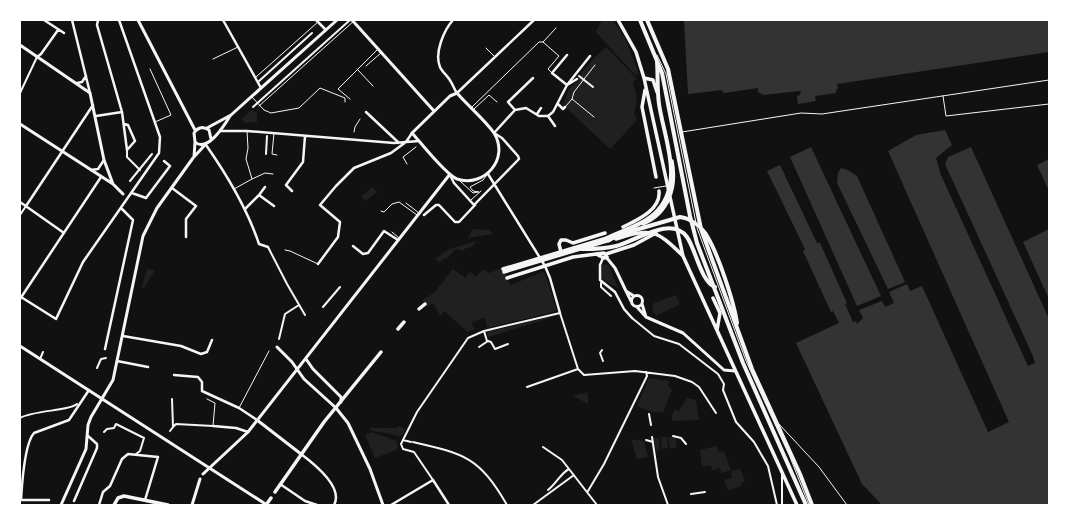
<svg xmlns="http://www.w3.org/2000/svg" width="1069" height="525" font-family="'Source Sans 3',sans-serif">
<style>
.green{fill:#202020}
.water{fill:#333}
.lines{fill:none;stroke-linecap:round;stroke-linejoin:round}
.service{stroke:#f5f5f5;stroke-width:1}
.pedestrian{stroke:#f5f5f5;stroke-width:2}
.minor{stroke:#f5f5f5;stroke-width:2.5}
.tertiary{stroke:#f5f5f5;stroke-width:3}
.secondary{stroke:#f5f5f5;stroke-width:3.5}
.trunk{stroke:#f5f5f5;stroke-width:4}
</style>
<rect width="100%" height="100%" fill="#111"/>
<path class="green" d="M602 20H613L626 40 639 74 635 75 596 32Z
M606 47 637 79 633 82 637 99 634 114 637 120 610 149 563 105 569 89 579 80V76L595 57Z
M252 110 257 113V122L245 123 241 119Z
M373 187 377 192 365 201 361 196Z
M473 229 490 230 492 234 468 238Z
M477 241 470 248 468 247 462 251 456 249 446 259 445 258 440 262 435 259 449 249Z
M606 264 609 266 618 288 605 281 601 277 602 265Z
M502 268 510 285 543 272 546 276 557 311 487 328 485 317 471 323 475 329 468 332 444 311 440 316 433 303 427 307 422 300 434 293 453 269 465 278 470 272 476 277 483 269 489 273Z
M147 269 155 270 144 288 142 287Z
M676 295 680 304 656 316 652 310 654 303Z
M549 317 550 318 488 337 487 332Z
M649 378 669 381 668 385 672 390 663 412H652L637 406Z
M588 392V404L573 396Z
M687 398 696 400 699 420 672 421V416L674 409 679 411Z
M399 426 405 429 403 434 400 436 370 430V428H397Z
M371 432 397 441 398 449 375 458 365 435Z
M661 437H667L668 448 662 449Z
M668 437 676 438V448H670Z
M654 438H659L660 450 656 451Z
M631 439 644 441 646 451 649 457 637 459Z
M717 446 719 452 724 451 731 470 721 473 720 468 712 470 711 465 702 467 700 450Z
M740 469 745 481 741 483V486L728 491 724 480 732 478 731 471Z"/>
<path class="water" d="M684 20H1049V52L837 84 838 89 836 90V93L815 96 816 101 798 104 797 96 800 95 801 92 799 91 764 95 758 92V88L724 93 722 90 688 94Z
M945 130 952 145 936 158 941 175 1028 366 1035 363 1033 356 945 164 948 157 971 147 1049 319V505H882L862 484 796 343 839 323 833 311 831 312 803 251 805 249 767 171 780 165 817 243H820L847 303 845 304 853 322 856 321 857 324 863 318 859 310 882 301 885 307 894 303 889 292 907 284 910 291 922 286 988 432 1009 422 888 151 916 135Z
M811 147 881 296 857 306 790 157Z
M1049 159V191L1037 165Z
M841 168 848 170 857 176 905 282 888 289 837 183 838 173Z
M1049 229V299L1023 242Z"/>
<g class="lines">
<path class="service" d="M486 48 494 56
M657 55 666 74 696 223
M213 59 238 47
M366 66 381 53
M150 69 171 115 155 122
M357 69 373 86
M552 73 548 69 559 56 543 42 556 28
M256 77 318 22
M943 96 946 116 1049 104
M252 97 264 110 271 113 299 108 320 88 345 98V102
M350 99 338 89 378 49
M572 99 574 92 595 65
M259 106 355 20
M566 106 572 99 594 117
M472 107 539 42H543
M474 109 489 95 497 102
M354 132 355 127 360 119
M682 132 801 113 822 114 1049 80
M274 133 272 154 277 155
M407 164 403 157 416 147
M252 179 265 173 273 174
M460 181 473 193 478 192
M654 188 666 186
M234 189 252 179 246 159 248 148 247 131
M479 192 473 191 470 187 483 180 487 175
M471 200 481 191
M406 203 419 213
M381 211 384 212 392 204 399 202 417 215
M697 228 746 361 790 457 809 505
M392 232 399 238
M285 250 290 251 318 264
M207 399 215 403 213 426
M239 408 269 351
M778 423 819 467 847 505"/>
<path class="pedestrian" d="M579 76 593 87
M258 82 312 33
M20 93 37 57
M253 107 350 20
M127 150V157L140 170
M266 154 267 136
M130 181 152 154
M20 215 26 206
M268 247 287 284 305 315
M601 283V287L611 296
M323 307 340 287
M632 318 654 336 679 344 718 374 724 384 723 390 736 422 754 442 768 466 777 505
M484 331 487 341
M279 339 285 314 299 305
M488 341 491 342 495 349 508 344
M479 347 488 341
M602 350 600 353 603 361
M40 359 43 352
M97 368 101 359 106 358
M527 387 578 369
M649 414 651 425
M20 418C34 410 70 411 77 404
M173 427 176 424 213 426
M170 431 173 427 172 399
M104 432 107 429 114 428 116 424 144 438 140 451 136 454
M673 436 681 438 686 444
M652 437 658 477 668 505
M403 440 411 442
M646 440 653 442
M413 442C465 454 479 457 507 505
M543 447 562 460 597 505
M433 480 414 452 403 449 401 444 417 412 468 338 484 331 560 313 578 369 584 375 635 371 675 376 692 382 699 387 716 413
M548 490C556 484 561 473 569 469
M588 491 604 464 647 376 646 372
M691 494 705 492
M533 505 574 475
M782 505V475"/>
<path class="minor" d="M44 20 64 33
M72 20 90 93
M223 20 261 88
M316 20 326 30
M453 20C444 30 434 53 440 67 442 72 448 76 451 82 453 85 454 89 457 93L534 20
M567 55 552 73 567 85 577 79
M37 57 41 54 58 30
M77 83 82 82 86 76
M558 104 563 109 565 107
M515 110 508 102 533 78
M122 112 127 150 135 141 128 125 124 124
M366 112 399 143
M537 114 541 108
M96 116 122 112 97 25 98 20
M548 116 555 126
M220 131H247L394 143 419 141
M206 145C227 175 247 208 259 244L268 247
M91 170 98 169 104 160
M488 174 545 266 550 278 560 313
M450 175 454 183 474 205 519 159 518 156 502 138 494 133 515 110 526 108 539 116H548L553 112 567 85 590 56
M172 188 196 206 186 219V237
M292 191 286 185 303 162 305 136
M132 193 146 198 170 166 164 161
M259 195 265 187
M20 202 64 233
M26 206 93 105
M245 209 259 195 274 206
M424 215 436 205H439L455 222H459L475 205
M353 246 363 254 368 253 384 231 398 240
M603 258 600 265V280L615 292 624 309 632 318
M318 264 338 237 340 222 320 205 336 186 354 168 391 153 406 142 412 133
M21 297 56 319 83 262 159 153 160 137 119 20
M20 299 101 177
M123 336 181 346 201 354 207 352 212 340
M105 349 133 220 121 208
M117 361 148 367
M174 375 198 377 202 382V391L239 408 257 420
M213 426 236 428 248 432
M301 454C313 463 344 487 334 505
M280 484 305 501 317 505
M20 500H49
M21 500C22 484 24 444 34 433L69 420 89 390
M74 501 97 448V444L88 436
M99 505 103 492 110 486 122 459 128 454 158 457 145 500
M391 505 433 480 449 505"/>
<path class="tertiary" d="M138 20 195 130
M352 20 434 111
M20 45 90 93 104 160 113 184
M457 93C468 106 485 120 494 133 510 159 484 188 457 179 446 175 421 143 412 133L450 96Z
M20 124 113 184 123 194
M207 128 231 115 337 20
M211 139 209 130C203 126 198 127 194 133L195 142C207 153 224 126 230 116
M194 157 195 142
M606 257 615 268 626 291
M631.5 301a5.5 5.5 0 1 1 11 0a5.5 5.5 0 1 1-11 0Z
M631 301 626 291 634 296
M637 307 646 317 642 304
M646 317 683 333 724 370 735 371
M20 346 267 505
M277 347 292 362 304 379 336 408 348 423 370 469 383 505
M306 359 313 369 341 397V402
M257 420 301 454
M203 474 248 432 450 174
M61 505 86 449 88 425 91 417 113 380 143 236 157 208 193 158 204 146
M192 505 200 479"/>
<path class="secondary" d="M618 20 636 52 644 78 683 256 797 505
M644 78 653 80 657 92
M645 90 642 107 656 177
M643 224C669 213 677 187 672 161
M623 227C637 220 661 210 659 191
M616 239C650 228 656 229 682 255
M608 241 619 235
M561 252 559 244 561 240H566L573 243 605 233
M606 254 634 245 656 233
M503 269 607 238
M504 272 610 240
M507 278 573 257 604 253 607 257 604 258 596 254
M713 298 720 313 717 330
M419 309 425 304
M398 329 404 322
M275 492 324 422 381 352
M114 505 118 498 124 496 168 505
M266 505 271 498"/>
<path class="trunk" d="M640 20 662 73 690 216 697 243 743 363 806 505
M647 20 668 69 701 229 752 369 800 474 812 505
M618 235 680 217C690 218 702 227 707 236 718 254 734 302 737 323
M607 238C623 230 646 224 658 210 684 181 664 138 659 104 657 90 658 76 657 61
M582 249C594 249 605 249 616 246 636 241 671 215 687 237 696 250 701 282 715 287"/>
</g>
<rect width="1069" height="525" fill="none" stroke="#ffffff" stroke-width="42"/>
</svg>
